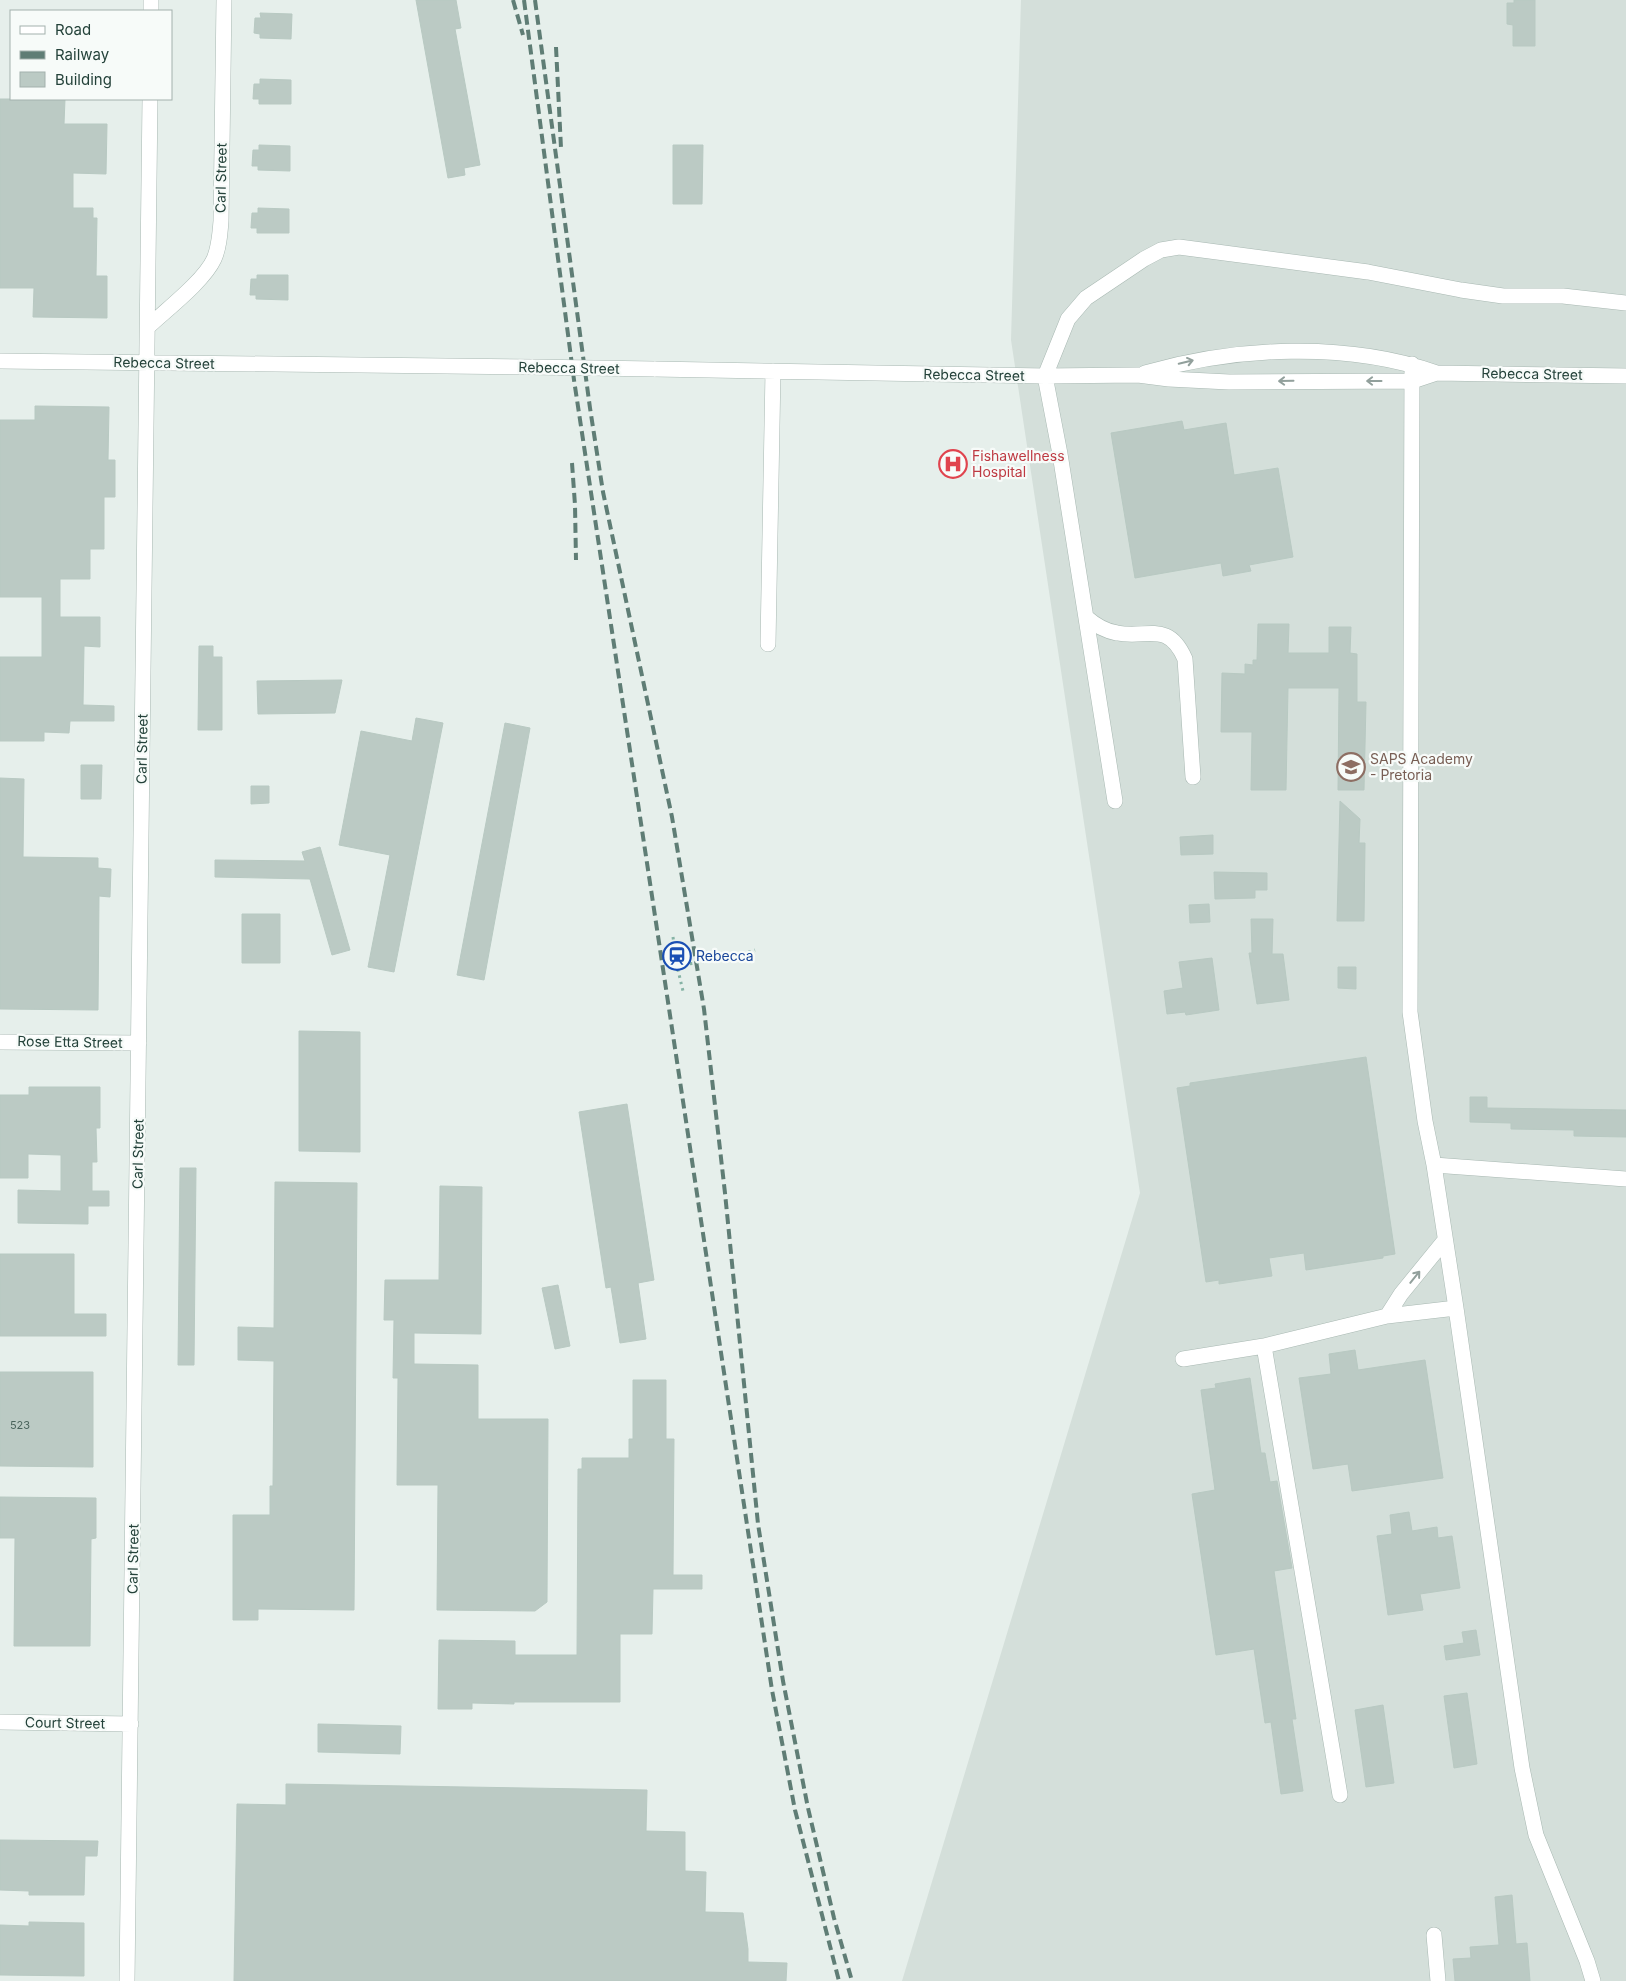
<svg xmlns="http://www.w3.org/2000/svg" width="1626" height="1981" font-family="Inter,sans-serif">
<style>
.built{fill:#d4dfda}
.building{fill:#bbcac4;stroke:#b8c9c2}
.lines{fill:none;stroke-linecap:round;stroke-linejoin:round}
.minor-casing{stroke:#a8b8b2;stroke-width:16}
.path{stroke:#86b3a5;stroke-width:3;stroke-dasharray:2.5 4;stroke-linecap:butt}
.minor{stroke:#fff;stroke-width:15}
.rail{stroke:#5f7d75;stroke-width:4;stroke-dasharray:10 5;stroke-linecap:butt}
.minor-bridge-casing{stroke:#a8b8b2;stroke-width:16;stroke-linecap:butt}
.path-bridge{stroke:#86b3a5;stroke-width:3;stroke-dasharray:2.5 4;stroke-linecap:butt}
.minor-bridge{stroke:#fff;stroke-width:15}
.oneway{stroke:#92a09c}
.labels{text-anchor:middle;stroke-width:4.5;stroke-linejoin:round;paint-order:stroke}
.number-label{font-size:11px;fill:#4a645c}
.street-label{font-size:14px;fill:#24423a;stroke:#f7fbf9}
.health-label{font-size:14px;fill:#be3a42;stroke:#f7fbf9;text-anchor:start}
.education-label{font-size:14px;fill:#785e54;stroke:#f7fbf9;text-anchor:start}
.transit-label{font-size:14px;fill:#164399;stroke:#f7fbf9;text-anchor:start}
</style>
<rect width="100%" height="100%" fill="#e6efeb"/>
<path class="built" d="M1021 0H1626V1981H902L1140 1193 1011 340Z"/>
<path class="building" d="M416 0H456L461 28 455 29 480 165 464 168 465 175 448 178Z
M1514 0H1535V46H1513V25L1507 24V3H1514Z
M260 13 292 14 291 39 260 38V34L254 33 255 18H261Z
M260 79 291 80V104H259V99H253L254 84H260Z
M0 99H65L64 124H107L106 174 73 173V208H93V218H97L96 276H107V318L33 317 34 288H0Z
M259 145 290 146V171L258 170V166H252L253 150H259Z
M673 145H703L702 204H673Z
M258 208 289 209V233H257V228H251L252 213H258Z
M257 275H288V300L256 299V295H250L251 279H257Z
M35 406 109 407 108 460H115V497H104V549H90V579H60V617H100V647L84 646 83 705 114 706V721H70L69 733 44 732V741H0V657H42V597H0V420H35Z
M1182 421 1184 430 1226 423 1234 475 1278 468 1293 557 1249 565 1251 571 1223 576 1221 563 1135 578 1111 433Z
M1258 624H1289L1288 653H1329V627H1351L1350 653 1357 654V702H1366L1364 790H1338L1339 688H1288L1286 790H1251L1252 732H1221L1222 673 1245 674V664L1253 665V660H1257Z
M199 646H213V657H222V730H198Z
M342 680 335 713 258 714 257 681Z
M416 718 443 723 394 972 368 967 390 855 339 845 361 731 412 741Z
M505 723 530 728 484 980 457 975Z
M81 765H102L101 799H81Z
M0 778 24 779 23 857 98 858V868L111 869 110 897 99 896 98 1010 0 1009Z
M251 786H269V803L251 804Z
M1340 801 1360 819 1359 843H1365L1364 921H1337Z
M1213 835V854L1181 855 1180 837Z
M320 847 350 950 332 955 310 879 215 877V860L305 861 302 852Z
M1214 872 1267 873V890H1255V898L1215 899Z
M1209 904 1210 922 1190 923 1189 905Z
M242 914H280V963H242Z
M1251 919H1273L1272 954H1283L1289 1000 1257 1004 1249 953H1252Z
M1212 958 1219 1010 1186 1015 1185 1012 1167 1014 1164 991 1183 988 1179 962Z
M1338 967H1356V989L1338 988Z
M299 1031 360 1032V1152L299 1151Z
M1366 1057 1395 1254 1383 1256V1258L1306 1270 1304 1253 1269 1258 1272 1276 1219 1284V1280L1206 1282 1177 1088 1190 1086V1083Z
M29 1087H100V1128H96L97 1162H92V1191H109V1206H88V1224L18 1223V1190L61 1191V1155L28 1154V1178H0V1095H29Z
M1470 1097H1487V1108L1626 1110V1137L1574 1136V1130L1511 1129V1123L1470 1122Z
M627 1104 654 1280 638 1283 646 1339 620 1343 611 1287 606 1288 579 1112Z
M180 1168H196L194 1365H178Z
M275 1182 357 1183 354 1610 258 1609V1620H233V1515H270V1486H273L274 1361 238 1360V1327L274 1328Z
M440 1186 482 1187 481 1334 414 1333V1364L478 1365V1419H548L547 1602 535 1611 437 1610 438 1485H397L398 1378H393L394 1320H384L385 1280H439Z
M0 1254H74V1314H106V1336H0Z
M558 1285 570 1346 555 1349 542 1288Z
M1355 1350 1358 1370 1425 1360 1443 1478 1352 1491 1348 1464 1313 1469 1299 1378 1331 1374 1329 1354Z
M0 1372H93V1467L0 1466Z
M1250 1378 1261 1453H1265L1270 1482 1277 1481 1292 1568 1274 1571 1296 1719H1292L1303 1791 1281 1794 1271 1722 1265 1723 1254 1649 1216 1655 1192 1494 1215 1490 1201 1390 1216 1388 1215 1384Z
M633 1380H666V1439H674L673 1575H702V1589H653L652 1634H620V1702H514V1704L472 1703V1709H438L439 1640 515 1641V1655H577L578 1469H582V1458H629V1439H633Z
M0 1497 96 1498V1538L91 1539 90 1646H14L15 1538H0Z
M1409 1512 1412 1531 1437 1527 1438 1538 1452 1536 1460 1588 1420 1594 1423 1610 1388 1615 1377 1536 1392 1534 1390 1515Z
M1476 1630 1480 1655 1446 1660 1444 1646 1464 1643 1462 1632Z
M1467 1693 1477 1764 1454 1768 1444 1696Z
M1383 1705 1394 1783 1366 1787 1355 1710Z
M318 1724 401 1726 400 1754 318 1752Z
M286 1784 647 1790 646 1831 685 1832V1871L706 1872 705 1912 743 1913 748 1949V1962L787 1963 786 1981H234L237 1804 286 1805Z
M0 1840 98 1841 97 1856H85L84 1895H29V1891L0 1890Z
M1512 1895 1516 1944 1527 1943 1530 1981H1455L1453 1959 1471 1958 1470 1947 1499 1945 1495 1897Z
M29 1922 84 1923V1976L0 1975V1925L29 1926Z"/>
<g class="lines">
<defs>
<path id="minor" d="M151 11V0
M148 327C166 310 204 281 214 259 219 248 220 234 221 221L224 0
M0 361 533 367
M1412 364 1410 1012 1425 1121 1434 1165 1456 1308 1522 1768 1536 1835 1587 1961 1593 1981
M654 369 1045 376 1138 375 1169 379 1229 382 1413 381 1437 373
M1145 373C1236 347 1346 341 1437 373L1626 376
M1086 617C1095 625 1105 631 1117 633 1147 639 1168 620 1185 659L1193 777
M768 644 773 371
M1115 801 1060 454 1045 376 1068 319 1086 298 1144 259 1161 250 1179 247 1368 272 1461 290 1503 296H1563L1626 303
M0 1042 139 1043
M1434 1165 1626 1179
M1387 1316 1401 1294 1445 1240
M1264 1346 1340 1795
M1183 1359 1264 1346 1387 1316 1456 1308
M0 1722 131 1724
M1434 1935 1438 1981
M127 1981 150 99"/>
</defs>
<use href="#minor" class="minor-casing"/>
<path class="path" d="M673 937 677 966 683 991
M736 956 755 950"/>
<use href="#minor" class="minor"/>
<path class="rail" d="M513 0 523 35
M524 0 574 380 772 1690 795 1810 839 1981
M535 0 590 408 603 492 672 817 704 1009 725 1193 758 1524 769 1593 783 1681 808 1808 834 1918 852 1981
M556 47 561 148
M572 463 575 505 576 560"/>
<defs>
<path id="minor-bridge" d="M533 367 654 369"/>
</defs>
<use href="#minor-bridge" class="minor-bridge-casing"/>
<path class="path-bridge" d="M677 966 736 956"/>
<use href="#minor-bridge" class="minor-bridge"/>
</g>
<defs><path id="oneway-shaft" d="M-6 0H5M1.5-3L5.5 0L1.5 3" fill="none" stroke-width="1.6" stroke-linecap="round" stroke-linejoin="round" transform="scale(1.25)"/></defs>
<g class="oneway">
<use href="#oneway-shaft" transform="translate(1186 362) rotate(-13)"/>
<use href="#oneway-shaft" transform="translate(1286 381) rotate(179)"/>
<use href="#oneway-shaft" transform="translate(1374 381) rotate(-180)"/>
<use href="#oneway-shaft" transform="translate(1415 1277) rotate(-51)"/>
</g>
<defs>
<symbol id="hospital-ring" viewBox="-11 -11 22 22"><circle r="9.5" fill="#f7fbf9" stroke="#e0444e" stroke-width="1.5"/><path d="M-5-5h3v3.5h4V-5h3V5h-3V1.5h-4V5h-3Z" fill="#e0444e"/></symbol>
<symbol id="university-ring" viewBox="-11 -11 22 22"><circle r="9.5" fill="#f7fbf9" stroke="#8d6e63" stroke-width="1.5"/><path d="M0-5L7-2L0 1L-7-2ZM-4 1L0 2.5L4 1V4Q0 6-4 4Z" fill="#8d6e63"/></symbol>
<symbol id="station-ring" viewBox="-11 -11 22 22"><circle r="9.5" fill="#f7fbf9" stroke="#1a4fb4" stroke-width="1.5"/><path d="M-3-6H3Q5-6 5-4V2Q5 4 3 4L4.5 6H3L1.5 4h-3L-3 6H-4.5L-3 4Q-5 4-5 2V-4Q-5-6-3-6ZM-3.5-4v3h7v-3ZM-3.5 1v1.5H-2V1ZM2 1v1.5H3.5V1Z" fill="#1a4fb4"/></symbol>
</defs>
<g fill-rule="evenodd">
<use href="#hospital-ring" x="937" y="448" width="32" height="32"/>
<use href="#university-ring" x="1335" y="751" width="32" height="32"/>
<use href="#station-ring" x="661" y="940" width="32" height="32"/>
</g>
<g class="labels">
<g class="number-label">
<text x="20" y="1429">523</text>
</g>
<g class="street-label">
<text transform="translate(221 178) rotate(-89)" y="5">Carl Street</text>
<text transform="translate(164 363) rotate(1)" y="5">Rebecca Street</text>
<text transform="translate(569 368) rotate(1)" y="5">Rebecca Street</text>
<text transform="translate(1532 374) rotate(1)" y="5">Rebecca Street</text>
<text transform="translate(974 375) rotate(1)" y="5">Rebecca Street</text>
<text transform="translate(142 749) rotate(-89)" y="5">Carl Street</text>
<text transform="translate(70 1042) rotate(1)" y="5">Rose Etta Street</text>
<text transform="translate(138 1154) rotate(-89)" y="5">Carl Street</text>
<text transform="translate(133 1559) rotate(-89)" y="5">Carl Street</text>
<text transform="translate(65 1723) rotate(1)" y="5">Court Street</text>
</g>
<g class="health-label">
<text x="972" y="461">Fishawellness<tspan x="972" dy="16">Hospital</tspan></text>
</g>
<g class="education-label">
<text x="1370" y="764">SAPS Academy<tspan x="1370" dy="16">- Pretoria</tspan></text>
</g>
<g class="transit-label">
<text x="696" y="961">Rebecca</text>
</g>
</g>
<rect x="10" y="10" width="162" height="90" fill="#f7fbf9" stroke="#a3b1ad"/>
<rect x="20" y="26" width="25" height="8" fill="#ffffff" stroke="#a3b1ad"/>
<text x="55" y="35" font-size="15" fill="#24423a">Road</text>
<rect x="20" y="51" width="25" height="8" fill="#5f7d75" stroke="#a3b1ad"/>
<text x="55" y="60" font-size="15" fill="#24423a">Railway</text>
<rect x="20" y="72" width="25" height="15" fill="#bbcac4" stroke="#a3b1ad"/>
<text x="55" y="85" font-size="15" fill="#24423a">Building</text>
</svg>
